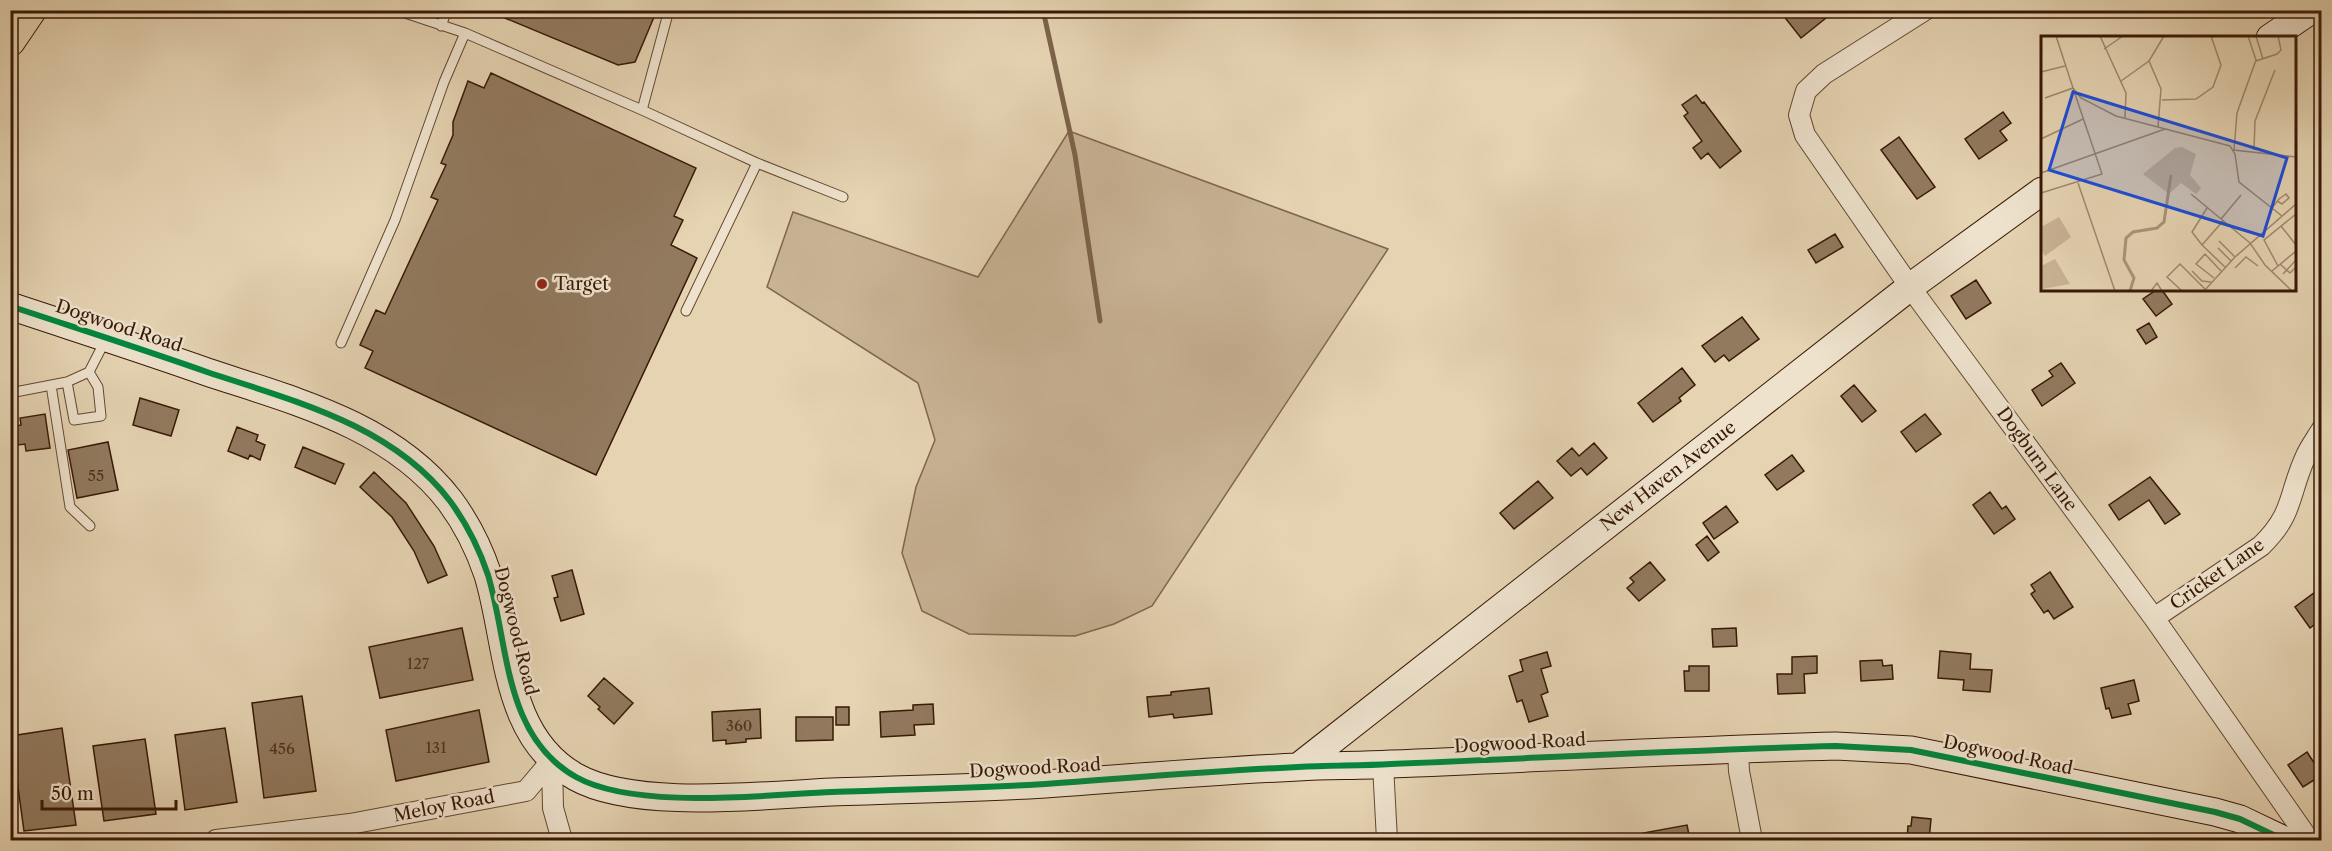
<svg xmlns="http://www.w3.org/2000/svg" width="2332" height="851" font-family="'Libre Caslon Text',serif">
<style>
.green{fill:#c8b395;stroke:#80664e;stroke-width:1.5}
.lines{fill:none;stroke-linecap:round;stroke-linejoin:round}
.stream{stroke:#7c634a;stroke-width:5}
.building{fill:#927a5f;stroke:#381906;stroke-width:1.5}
.lane-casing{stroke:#634831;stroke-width:11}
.street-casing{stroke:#634831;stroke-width:22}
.secondary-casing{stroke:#381906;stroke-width:29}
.primary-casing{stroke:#381906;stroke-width:32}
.lane{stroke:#eee2cd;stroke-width:9}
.street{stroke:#eee2cd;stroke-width:20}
.secondary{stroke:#eee2cd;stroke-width:27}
.primary{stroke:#e5d3b2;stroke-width:30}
.cycleway-casing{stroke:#eee2cd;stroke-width:10}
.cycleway{stroke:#00873e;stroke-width:6}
.poi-dot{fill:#8f2418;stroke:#eee2cd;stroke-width:2}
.labels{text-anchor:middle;stroke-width:5;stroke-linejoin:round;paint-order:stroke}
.number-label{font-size:15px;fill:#4e311c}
.poi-label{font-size:18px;fill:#381906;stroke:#eee2cd;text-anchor:start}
.street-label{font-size:18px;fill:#381906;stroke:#eee2cd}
.inset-river{fill:none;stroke:#aa9478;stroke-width:3}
.inset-road{fill:none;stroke:#a0896d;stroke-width:1.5}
.view{fill:#1d4ed8;fill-opacity:0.15;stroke:#1d4ed8;stroke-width:3}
.inset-edge{fill:none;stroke:#381906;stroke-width:3}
</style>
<rect width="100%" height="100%" fill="#e5d3b2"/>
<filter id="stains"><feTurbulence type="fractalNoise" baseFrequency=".00333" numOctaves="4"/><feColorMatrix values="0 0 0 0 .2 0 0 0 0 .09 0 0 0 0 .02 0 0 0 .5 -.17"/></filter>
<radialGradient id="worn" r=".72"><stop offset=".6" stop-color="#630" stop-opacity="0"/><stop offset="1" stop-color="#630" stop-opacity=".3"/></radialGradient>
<path class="green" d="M1069 131 1388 249 1152 606 1114 624 1075 636 969 634 922 611 902 553 916 487 935 440 918 383 767 287 793 212 978 277Z"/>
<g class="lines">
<path class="stream" d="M1043 10 1075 155 1100 321"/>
</g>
<path class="building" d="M657 10 635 62 618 65 488 11Z
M1779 10H1836L1801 38Z
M491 73 696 168 674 216 683 220 671 245 697 258 596 475 365 368 373 351 360 345 376 310 385 314 438 200 431 197 446 165 441 163 453 135V122L468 81 484 88Z
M1696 95 1702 103 1704 102 1741 151 1720 168 1708 153 1701 159 1693 148 1702 141 1684 116 1688 113 1682 105Z
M2003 112 2011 123 2000 131 2007 140 1979 159 1965 139Z
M1899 137 1935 187 1917 199 1881 150Z
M1835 234 1843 247 1816 263 1808 250Z
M1976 280 1991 303 1966 319 1951 296Z
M2156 290H2162L2172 304 2156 316 2143 299Z
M1742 317 1759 339 1729 361 1724 355 1715 362 1702 346Z
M2149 323 2157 337 2146 344 2137 330Z
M2061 363 2075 383 2042 406 2032 390 2053 376 2049 371Z
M1682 368 1695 385 1679 398 1681 401 1653 422 1638 403Z
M1854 385 1876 411 1862 422 1841 396Z
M140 398 179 410 171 436 133 425Z
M45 414 50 448 26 451 25 444 18 445 16 426 21 425 20 418Z
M1925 414 1941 434 1916 452 1901 432Z
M237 427 258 435 256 441 265 445 260 460 250 455 248 459 228 451Z
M108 442 118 490 77 498 68 450Z
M1594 443 1607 458 1587 475 1581 468 1571 476 1557 461 1572 448 1579 456Z
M303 447 344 464 335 484 295 467Z
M1792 455 1804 471 1777 490 1765 475Z
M374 472 406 503 434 546 447 575 428 583 414 551 392 517 360 487Z
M2150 477 2180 514 2165 524 2149 500 2119 520 2109 505Z
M1538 481 1553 498 1514 529 1500 513Z
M1990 492 2002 509 2006 506 2015 519 1994 534 1973 505Z
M1726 506 1738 522 1714 539 1703 523Z
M1707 536 1719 552 1708 561 1696 545Z
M1650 562 1665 580 1639 601 1627 588 1634 582 1630 578Z
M572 570 584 614 561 621 554 598 558 597 552 576Z
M2050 572 2073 607 2054 619 2048 610 2044 613 2031 594 2035 591 2031 585Z
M2322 587V619L2310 628 2295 607Z
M462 628 473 680 380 698 369 647Z
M1736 628 1737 646 1713 647 1712 629Z
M1940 651 1971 654 1970 669 1992 670 1990 692 1963 690 1964 680 1938 678Z
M1547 652 1551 666 1541 669 1548 692 1541 695 1548 716 1529 722 1522 700 1517 702 1509 676 1523 671 1520 660Z
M1817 656V673L1804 674 1805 693 1778 694 1777 674H1792V657Z
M1882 660 1883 666 1892 665 1893 679 1861 681 1860 661Z
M1689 666H1709V691H1685L1684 671H1689Z
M604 678 633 703 614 724 598 709 600 707 588 696Z
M2134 680 2139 701 2128 704 2131 714 2112 718 2109 708 2106 709 2101 688Z
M1209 688 1212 714 1174 718 1173 714 1149 717 1147 697 1171 695V692Z
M302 696 316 791 264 798 252 703Z
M933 704 934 724 914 725 915 735 881 737 880 712 913 710V705Z
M836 707H849V725H836Z
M760 709 761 738 746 739V742L726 744V740L713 741 712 712Z
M479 710 489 762 396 781 386 730Z
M796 717H833V740L796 741Z
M62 728 76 825 24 831 11 736Z
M225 728 237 802 185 810 175 735Z
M145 739 156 814 104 821 93 746Z
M2307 752 2322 775 2303 787 2288 765Z
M1912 817 1931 819 1929 840H1907L1908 826H1911Z
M1687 825 1690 840H1644L1643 833Z"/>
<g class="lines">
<defs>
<path id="lane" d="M396 10 465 33 642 110 757 163 843 197
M441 26 447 10
M642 110 669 10
M686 311 757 163
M341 343 395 220 444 82 465 33
M89 372 67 382 74 420 101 416 98 387 89 372 106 339
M51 385 70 507 90 526
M10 393 67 382"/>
<path id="street" d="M1925 10 1824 74 1806 91 1799 115 1805 135 1910 287 2154 618 2309 840
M2154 618 2261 546C2294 514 2288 496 2305 458 2309 448 2316 439 2322 429
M1738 749 1739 771 1752 840
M552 760 553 808 562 840
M1383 765 1387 840
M216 840 350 824 526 791 552 760"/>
<path id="secondary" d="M2270 38 2311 10
M10 306C76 328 142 349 207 372 294 401 392 425 450 501 467 524 479 548 488 575 509 644 503 736 576 777 635 810 763 795 832 792 897 790 963 788 1029 785 1118 779 1208 771 1298 767 1329 765 1360 766 1391 764 1539 758 1688 750 1836 746L1911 750 2215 812 2240 819 2284 840
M1298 767 1910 287 2042 191"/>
<path id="primary" d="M10 41 31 10"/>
</defs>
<use href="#lane" class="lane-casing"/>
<use href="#street" class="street-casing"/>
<use href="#secondary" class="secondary-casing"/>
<use href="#primary" class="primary-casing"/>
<use href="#lane" class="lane"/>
<use href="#street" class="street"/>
<use href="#secondary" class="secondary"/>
<use href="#primary" class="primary"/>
<defs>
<path id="cycleway" d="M10 306C76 328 142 349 207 372 294 401 392 425 450 501 467 524 479 548 488 575 509 644 503 736 576 777 635 810 763 795 832 792 897 790 963 788 1029 785 1118 779 1208 771 1298 767 1329 765 1360 766 1391 764 1539 758 1688 750 1836 746L1911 750 2215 812 2240 819 2284 840"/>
</defs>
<use href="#cycleway" class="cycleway-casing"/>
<use href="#cycleway" class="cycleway"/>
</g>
<circle class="poi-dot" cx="542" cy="284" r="6"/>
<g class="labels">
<g class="number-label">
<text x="96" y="481">55</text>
<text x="418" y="669">127</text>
<text x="739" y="731">360</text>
<text x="436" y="753">131</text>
<text x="282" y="754">456</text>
</g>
<g class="poi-label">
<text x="554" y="290">Target</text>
</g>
<g class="street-label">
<text transform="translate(119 326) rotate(18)" y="6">Dogwood Road</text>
<text transform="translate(2037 459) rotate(54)" y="6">Dogburn Lane</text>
<text transform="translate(1668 476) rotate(-38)" y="6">New Haven Avenue</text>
<text transform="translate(2217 574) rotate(-35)" y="6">Cricket Lane</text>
<text transform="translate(516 631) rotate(76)" y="6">Dogwood Road</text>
<text transform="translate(1520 743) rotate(-3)" y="6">Dogwood Road</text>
<text transform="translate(2008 755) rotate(12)" y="6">Dogwood Road</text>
<text transform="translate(1035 768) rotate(-3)" y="6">Dogwood Road</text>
<text transform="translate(444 806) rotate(-11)" y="6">Meloy Road</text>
</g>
</g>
<g transform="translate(2041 36)">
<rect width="255" height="255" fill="#e5d3b2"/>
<path d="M141 111 155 118 149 139 160 152 155 158 140 147 128 158 102 138 134 112ZM18 181 30 201 4 220 0 213V191ZM14 223 29 248 1 253 0 230Z" fill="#c8b395"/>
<path class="inset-river" d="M89 255 93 242 83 224 85 202 92 196 116 192 123 186 130 139"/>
<path class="inset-road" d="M15 0 32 52 40 62 75 80 189 110 194 118 198 146 241 180M59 0 85 57 84 82M207 0 215 24 196 77 193 114 255 121M215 0 222 23M63 13 82 0M108 25 120 53 117 91M215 25 236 18 240 14 237 0M0 36 24 30M80 45 108 25 123 0M121 64 155 63 172 51 180 29 170 0M0 103 42 83M213 114 214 85 234 34M0 137 124 93M37 147 74 255M0 157 61 138 32 52 4 62M150 158 209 207 224 229 251 255M231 172 238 163 245 158 248 162 241 168 236 165M180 183 200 159M182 185 161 209 184 231M240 190 255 209M178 205 194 221M161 209 151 196 166 172M177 212 190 225M239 228 249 237 255 231M237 230 223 204 255 178M194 232 205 221 217 230M151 235 161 245 170 246M231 235 255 215M242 238 255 224M173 242 155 228 164 218 180 235M110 255 116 247 121 255M141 255 126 241 139 228 164 253M163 255 194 221 255 168"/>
<path class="view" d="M32 56 246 122 222 200 8 134Z"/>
<rect width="255" height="255" class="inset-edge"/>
</g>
<rect width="2332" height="851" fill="none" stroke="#e5d3b2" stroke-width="36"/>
<rect x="12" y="12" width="2308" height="827" fill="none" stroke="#381906" stroke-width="3"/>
<rect x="18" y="18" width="2296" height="815" fill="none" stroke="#381906" stroke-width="1.5"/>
<path d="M42 800v9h134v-9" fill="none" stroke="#381906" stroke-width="3"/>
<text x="51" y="800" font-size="18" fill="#381906" stroke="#eee2cd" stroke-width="4.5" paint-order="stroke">50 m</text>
<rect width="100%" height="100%" filter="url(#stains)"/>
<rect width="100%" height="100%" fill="url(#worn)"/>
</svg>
